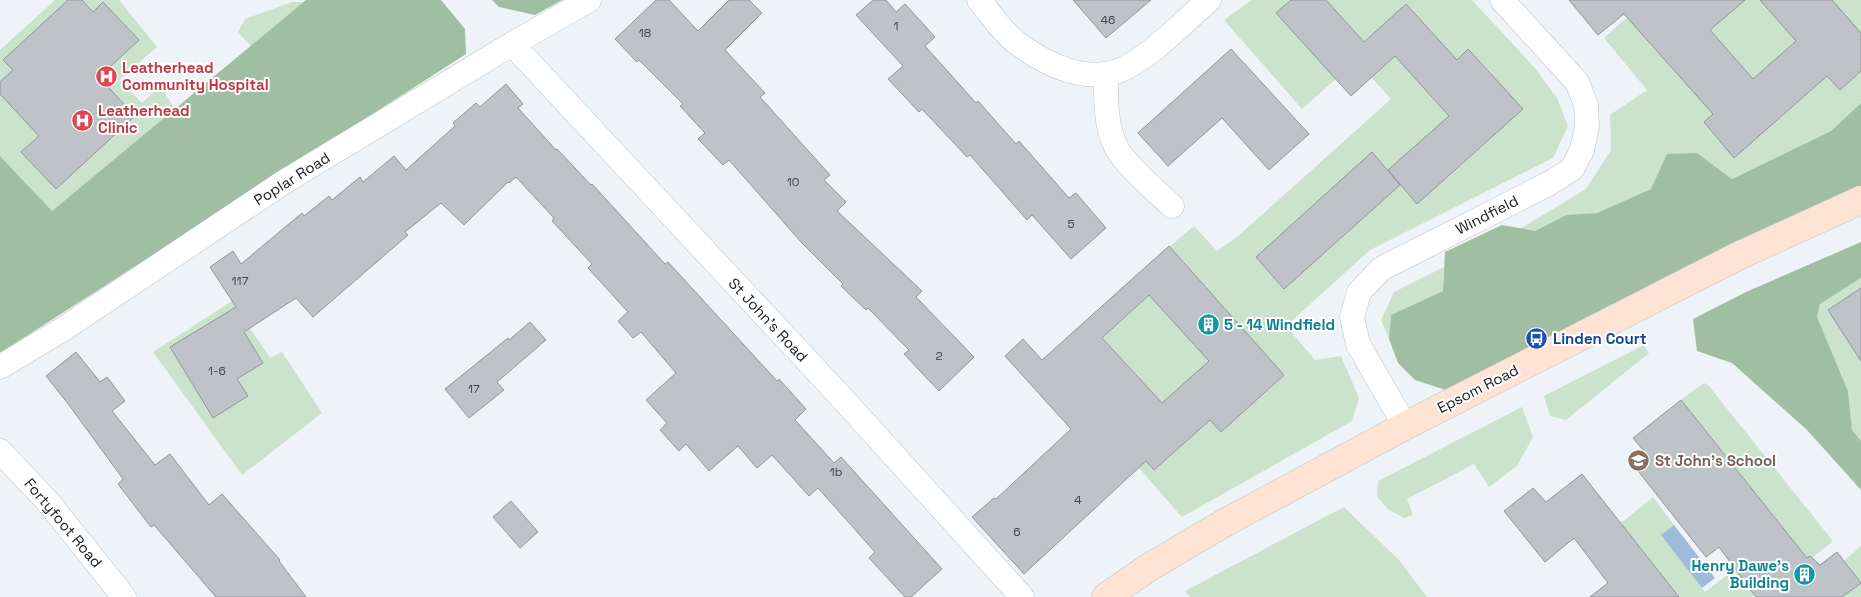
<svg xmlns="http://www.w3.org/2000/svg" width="1861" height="597" font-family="'Space Grotesk',sans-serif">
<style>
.green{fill:#cbe2cc}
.forest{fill:#a0bfa2}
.water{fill:#9ebcd9}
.building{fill:#bec3c8;stroke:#92969b;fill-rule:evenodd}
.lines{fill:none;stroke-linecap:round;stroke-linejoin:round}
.minor-casing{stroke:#bec3c8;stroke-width:25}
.secondary-casing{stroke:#bec3c8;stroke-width:29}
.minor{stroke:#fff;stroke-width:24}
.secondary{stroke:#fee3d4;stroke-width:28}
.labels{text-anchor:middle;stroke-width:4;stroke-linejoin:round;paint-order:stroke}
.number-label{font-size:12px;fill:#424447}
.health-label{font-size:15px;font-weight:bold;fill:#be3a42;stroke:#fff;text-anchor:start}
.street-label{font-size:15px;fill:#181a1c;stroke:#fff}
.culture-label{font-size:15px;font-weight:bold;fill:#0d838f;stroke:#fff;text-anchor:start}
.transit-label{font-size:15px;font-weight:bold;fill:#164399;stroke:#fff;text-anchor:start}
.education-label{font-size:15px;font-weight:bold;fill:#785e54;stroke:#fff;text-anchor:start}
</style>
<rect width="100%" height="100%" fill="#eef3f8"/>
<path class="green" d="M55 0H119L157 47 119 80 142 103 160 86 175 109 52 211 0 156V50Z
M1252 0H1472L1534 67 1557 98 1568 126 1553 158 1370 250 1286 326 1315 360 1341 356 1359 398 1352 421 1182 517 1109 434 1152 392 1102 339 1137 306 1121 288 1194 226 1217 251 1237 237 1391 99 1356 61 1302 109 1224 20Z
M1646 0H1861V103L1831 131 1732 179 1697 153 1651 189 1597 213 1566 215 1535 231 1520 229 1586 189 1611 150 1610 115 1647 90 1604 38Z
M292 2H304L251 46 238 32 245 19Z
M1444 267 1443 291 1391 315 1389 339 1381 320 1394 292Z
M1861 278V441L1852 430 1848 391 1817 317 1820 304Z
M232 301 270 358 282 352 322 413 242 475 153 352Z
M1644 345 1649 353 1566 420 1550 416 1544 396Z
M1704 383 1708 385 1833 541 1812 558 1810 556 1796 566 1782 526 1681 400Z
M1522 407 1533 437 1517 466 1489 487 1474 464 1407 499 1413 515 1404 518 1389 510 1377 497 1378 481Z
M1653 497 1674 525 1662 535 1705 592 1735 569 1755 594 1752 597H1679L1621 523Z
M1344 507 1399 560 1427 597H1190L1185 591Z
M1861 546V597H1842L1860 583 1844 561Z"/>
<path class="forest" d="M306 0H441L465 29 466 54 0 353V156L52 211Z
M492 0H562L535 15 499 7Z
M1861 103V186L1449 391 1415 380 1398 363 1389 339 1391 315 1443 291 1445 252 1502 225 1535 231 1566 215 1597 213 1651 189 1667 154 1697 153 1732 179 1831 131Z
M1861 242V278L1820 304 1817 317 1848 391 1852 430 1861 441V490L1807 430 1732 363 1697 351 1693 319 1746 292Z"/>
<path class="water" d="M1674 525 1715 578 1702 588 1661 535Z"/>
<path class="building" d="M68 0H82L93 12 103 2 139 40 99 77 135 116 56 189 21 152 39 136 0 94V82L13 70 3 60Z
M656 0H669L698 31 729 0H749L762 13 725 50 765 93 760 97 830 175 824 180 846 202 837 211 922 291 916 297 974 357 939 391 904 354 909 350 868 308 866 310 841 286 843 284 801 242 729 160 723 165 698 139 705 133 680 106 683 104 639 60 637 62 615 39Z
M873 0H886L896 12 905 4 935 37 925 46 976 103 978 101 1016 144 1019 141 1069 198 1076 193 1106 228 1071 259 1032 215 1027 220 970 155 967 157 922 109 919 112 888 79 903 66 856 15Z
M1073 0H1151L1106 38Z
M1291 0H1326L1364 42 1406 4 1457 60 1468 49 1523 109 1417 204 1388 170 1449 116 1395 56 1351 96 1276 13Z
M1569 0H1745L1710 30 1753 79 1796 41 1760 0H1832L1861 33V71L1840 90 1827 76 1734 158 1704 122 1713 114 1624 14 1598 35Z
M1231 49 1309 134 1269 170 1222 118 1168 166 1138 133Z
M506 84 523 104 518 108 556 150 557 149 591 185 592 184 665 264 668 262 777 381 779 379 806 409 795 420 834 463 841 457 942 569 911 597H905L869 558 875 552 818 488 809 496 772 455 757 468 738 446 709 471 686 444 679 451 660 430 667 423 646 400 676 373 641 332 633 338 618 321 628 312 588 268 592 264 552 221 554 218 516 177 509 183 508 182 464 225 441 203 405 232 408 235 313 317 296 298 244 332 263 363 237 379 248 396 213 418 170 347 236 307 210 267 233 251 241 264 302 213 304 216 329 196 332 200 360 177 363 182 394 156 406 170 455 126 453 123 476 103 480 107Z
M1372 152 1400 185 1284 289 1256 257Z
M1169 246 1284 375 1221 432 1210 420 1154 470 1146 461 1024 574 972 517 994 498 996 499 1071 429 1005 356 1023 339 1042 360ZM1149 295 1209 361 1162 403 1102 338Z
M1861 288V361L1828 310Z
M530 322 546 340 497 382 504 390 469 418 445 389 508 338 509 340Z
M76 352 100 382 107 377 125 401 112 411 155 465 170 454 209 505 222 494 280 560 279 561 306 597H216L154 525 151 527 118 484 123 479 69 405 46 376Z
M1681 400 1807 558 1810 556 1820 565 1837 552 1861 583 1842 597H1756L1719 547 1706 557 1631 462 1644 451 1633 438Z
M1582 474 1679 597H1590L1608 583 1574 538 1545 562 1504 511 1533 488 1546 502Z
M511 501 538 532 520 548 493 517Z"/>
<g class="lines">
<defs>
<path id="minor" d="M979 0C990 13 1003 33 1017 43 1045 64 1087 85 1123 69 1151 56 1185 21 1209 0
M512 44 842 398 1022 597
M1106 74C1106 97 1105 125 1116 147 1126 166 1156 191 1172 206
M0 367 65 328 284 182 512 44 589 0
M1405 426 1358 344 1352 317 1359 292 1381 269 1550 183 1572 169 1582 150 1587 127 1586 105 1577 82 1502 0
M0 451 48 502 124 597"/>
<path id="secondary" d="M1106 597 1148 568 1226 522 1405 426 1738 256 1861 200"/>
</defs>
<use href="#minor" class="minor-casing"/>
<use href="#secondary" class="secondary-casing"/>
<use href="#minor" class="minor"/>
<use href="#secondary" class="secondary"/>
</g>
<defs>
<symbol id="hospital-disc" viewBox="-11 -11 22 22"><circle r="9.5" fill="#e0444e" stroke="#fff"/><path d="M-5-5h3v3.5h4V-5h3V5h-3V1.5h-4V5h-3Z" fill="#fff"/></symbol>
<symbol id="building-disc" viewBox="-11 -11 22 22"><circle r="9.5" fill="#0f9aa8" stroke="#fff"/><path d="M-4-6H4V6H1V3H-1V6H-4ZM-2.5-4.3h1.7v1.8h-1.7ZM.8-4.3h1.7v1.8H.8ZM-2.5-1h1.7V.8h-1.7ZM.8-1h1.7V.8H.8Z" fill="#fff"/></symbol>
<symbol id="bus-disc" viewBox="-11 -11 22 22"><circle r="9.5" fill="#1a4fb4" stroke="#fff"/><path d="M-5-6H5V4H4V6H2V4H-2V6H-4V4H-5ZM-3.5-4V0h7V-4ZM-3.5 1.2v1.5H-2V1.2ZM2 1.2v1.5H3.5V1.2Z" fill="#fff"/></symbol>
<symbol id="school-disc" viewBox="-11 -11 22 22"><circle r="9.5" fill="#8d6e63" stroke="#fff"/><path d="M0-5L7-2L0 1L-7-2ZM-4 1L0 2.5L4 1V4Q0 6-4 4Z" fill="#fff"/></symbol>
</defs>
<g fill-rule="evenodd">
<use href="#hospital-disc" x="94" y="64" width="25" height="25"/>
<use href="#hospital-disc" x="70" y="108" width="25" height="25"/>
<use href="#building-disc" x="1196" y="312" width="25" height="25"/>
<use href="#bus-disc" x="1524" y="326" width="25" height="25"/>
<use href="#school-disc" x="1626" y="448" width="25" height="25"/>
<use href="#building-disc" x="1792" y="562" width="25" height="25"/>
</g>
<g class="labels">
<g class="number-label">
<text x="1108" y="24">46</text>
<text x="896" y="30">1</text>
<text x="645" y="37">18</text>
<text x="793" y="186">10</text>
<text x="1071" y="228">5</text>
<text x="240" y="285">117</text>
<text x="939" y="360">2</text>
<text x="217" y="375">1-6</text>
<text x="474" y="393">17</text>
<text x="836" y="476">1b</text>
<text x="1078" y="504">4</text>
<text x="1017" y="536">6</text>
</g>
<g class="health-label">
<text x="122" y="73">Leatherhead<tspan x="122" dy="17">Community Hospital</tspan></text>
<text x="98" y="116">Leatherhead<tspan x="98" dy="17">Clinic</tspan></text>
</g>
<g class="street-label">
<text transform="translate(292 179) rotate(-32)" y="5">Poplar Road</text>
<text transform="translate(1487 215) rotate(-27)" y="5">Windfield</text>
<text transform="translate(768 320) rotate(47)" y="5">St John's Road</text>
<text transform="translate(1478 389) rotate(-27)" y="5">Epsom Road</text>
<text transform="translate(63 523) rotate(50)" y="5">Fortyfoot Road</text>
</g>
<g class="culture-label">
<text x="1224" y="330">5 - 14 Windfield</text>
<text x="1789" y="571" text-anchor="end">Henry Dawe's<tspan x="1789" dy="17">Building</tspan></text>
</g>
<g class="transit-label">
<text x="1553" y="344">Linden Court</text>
</g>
<g class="education-label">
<text x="1655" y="466">St John's School</text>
</g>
</g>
</svg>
